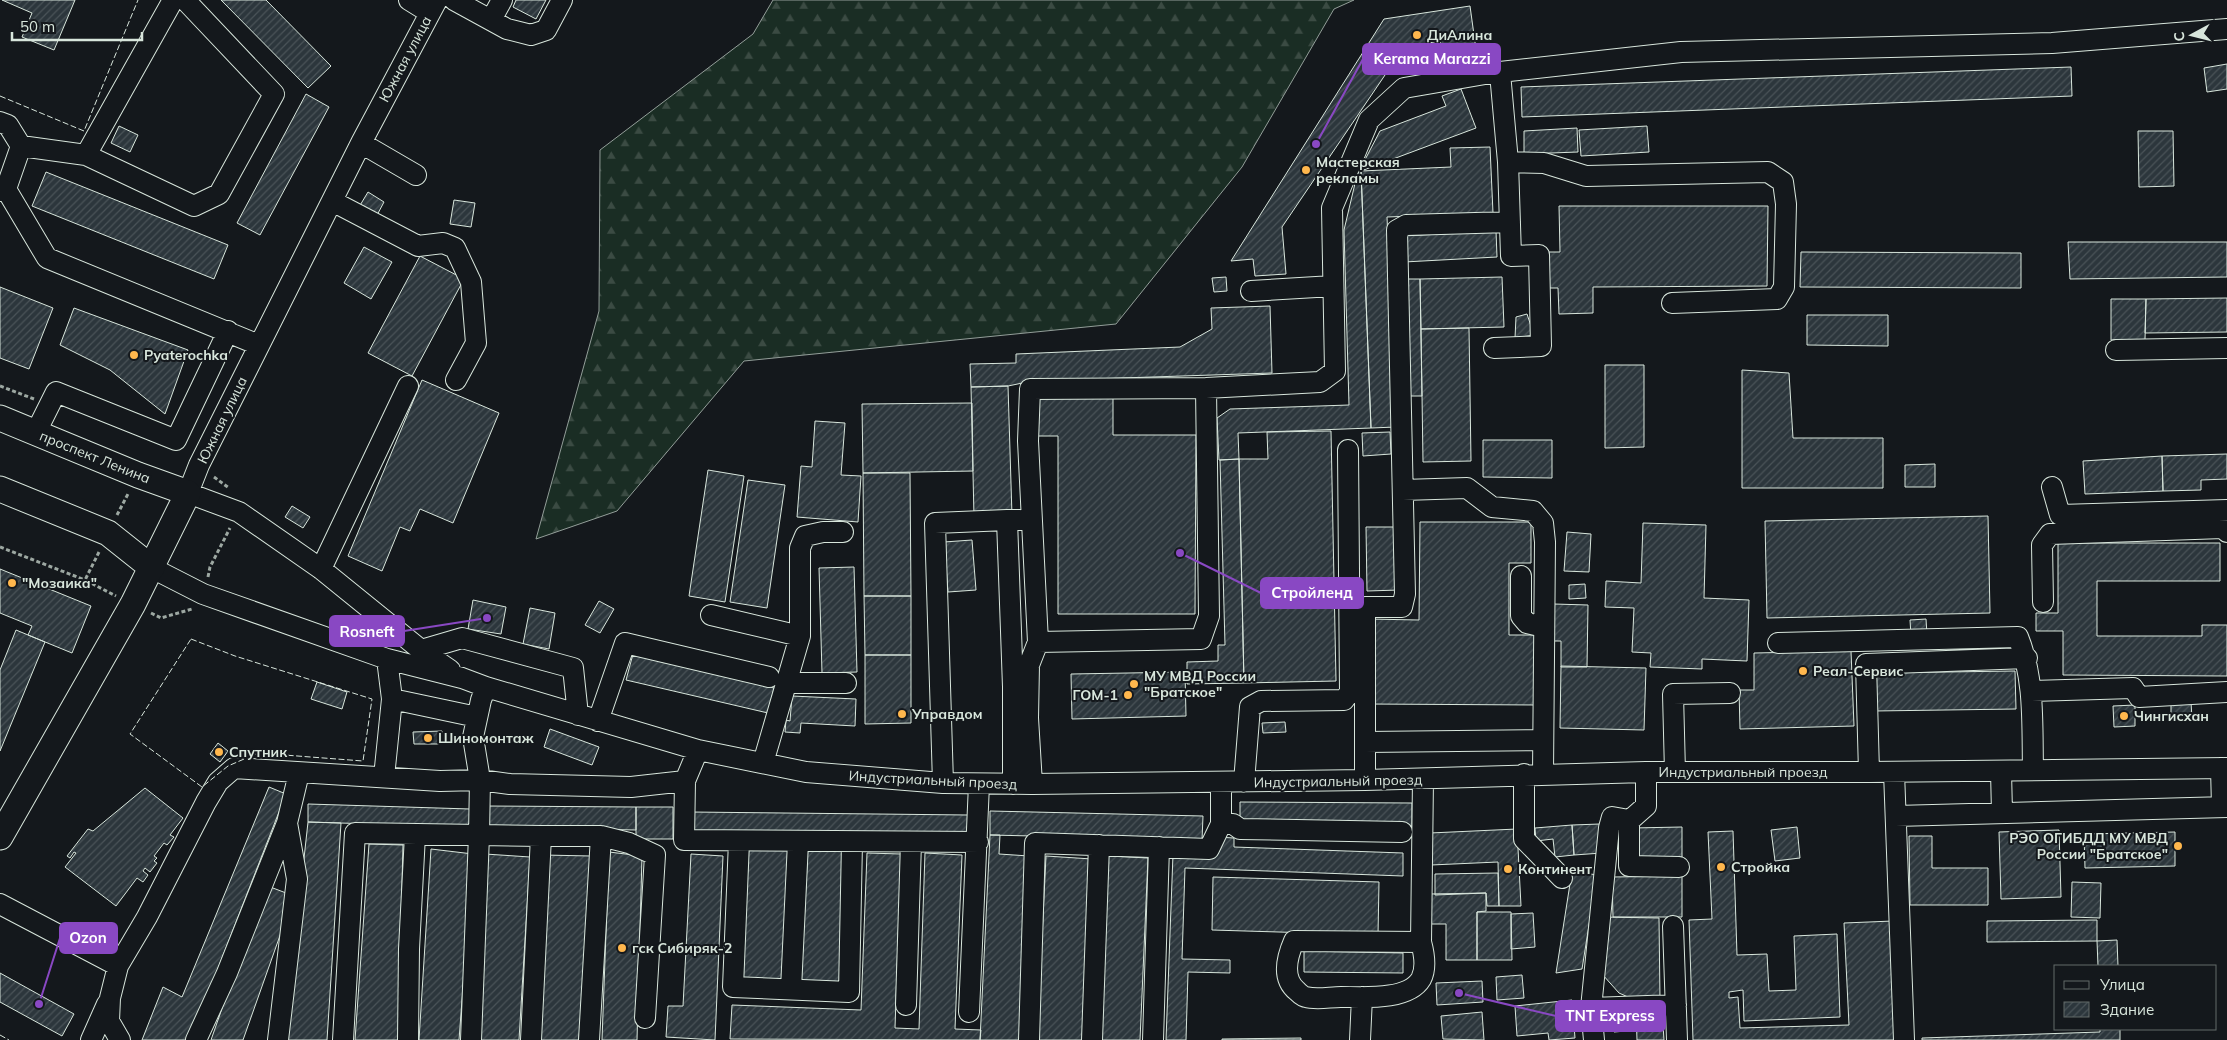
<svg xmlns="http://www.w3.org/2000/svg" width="2227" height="1040" font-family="Mulish,sans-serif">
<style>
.forest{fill:url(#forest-firs);stroke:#939e99}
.building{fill:url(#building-hatch);stroke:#d8e6dc}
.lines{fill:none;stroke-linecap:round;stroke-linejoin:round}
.minor-casing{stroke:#d8e6dc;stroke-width:22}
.major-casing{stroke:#d8e6dc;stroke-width:27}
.path{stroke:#9da8a2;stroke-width:3;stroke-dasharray:4 2.5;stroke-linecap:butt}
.minor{stroke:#14181c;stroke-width:20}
.major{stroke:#14181c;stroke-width:25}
.fence{stroke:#d8e6dc;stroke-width:1;stroke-dasharray:6 2.5;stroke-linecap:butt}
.poi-dot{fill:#ffb74d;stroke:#14181c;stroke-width:2}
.labels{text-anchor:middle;stroke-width:4;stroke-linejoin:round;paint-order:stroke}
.poi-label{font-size:14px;font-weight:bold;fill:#d8e6dc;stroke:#14181c;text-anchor:start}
.street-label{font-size:14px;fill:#d8e6dc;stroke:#14181c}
.leader{fill:none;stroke:#8948c3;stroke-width:2}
.callout-dot{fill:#8948c3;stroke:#14181c;stroke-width:2}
.callout{fill:#8948c3;stroke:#8948c3;stroke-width:2}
.callout-label{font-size:15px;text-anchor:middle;font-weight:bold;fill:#fff}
</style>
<defs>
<pattern id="forest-firs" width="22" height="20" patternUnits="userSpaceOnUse" patternTransform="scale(1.25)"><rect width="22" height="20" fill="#1a2d24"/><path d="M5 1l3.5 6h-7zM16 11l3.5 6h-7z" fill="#3b4b43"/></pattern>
<pattern id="building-hatch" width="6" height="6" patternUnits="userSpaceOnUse" patternTransform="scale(1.25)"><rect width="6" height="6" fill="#2c363c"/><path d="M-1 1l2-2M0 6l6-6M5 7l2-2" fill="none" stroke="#4a5358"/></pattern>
</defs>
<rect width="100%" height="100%" fill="#14181c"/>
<path class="forest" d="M773 0H1354L1334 9 1242 167 1116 324 744 361 617 511 536 539 599 311 600 150 753 34Z"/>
<path class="building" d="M2 0H75L54 50 22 37 32 13Z
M221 0H266L331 66 308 88Z
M516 0H546L536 19 513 7Z
M1470 6 1478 64 1444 69 1440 41 1404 47 1282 227 1286 274 1255 276 1253 259 1231 261 1384 19Z
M2227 64V89L2207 92 2204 68Z
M2071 67 2072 96 1522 117 1521 87Z
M1461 89 1476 128 1361 171 1371 428 1238 433 1239 459 1219 460 1217 418 1230 409 1349 405 1344 230 1357 175 1380 131 1446 106 1442 96Z
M306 94 329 107 260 235 237 223Z
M119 126 138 135 130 152 111 143Z
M1647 126 1649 152 1581 156 1579 130Z
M1577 128 1578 152 1524 154V131Z
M2138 131H2173L2174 186 2139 187Z
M1490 147 1493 213 1387 217 1396 427 1371 428 1361 171 1451 167 1450 148Z
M46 172 228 245 214 279 32 206Z
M368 192 384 202 376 217 359 207Z
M454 200 475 203 471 227 450 224Z
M1559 206H1768L1767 286 1593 287V313L1559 314 1558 288H1543L1544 252H1560Z
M1496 231 1497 257 1404 262 1403 236Z
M2068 242H2227V277L2070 279Z
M364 247 392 262 371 299 344 283Z
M1801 252 2021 253V288L1800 287Z
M420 256 464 279 412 376 368 353Z
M1226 277 1227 291 1214 292 1212 278Z
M1502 277 1504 327 1421 329 1420 279Z
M1400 279H1420L1422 396H1403Z
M0 287 53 308 29 369 0 358Z
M2227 298V332L2145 333 2146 299Z
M2111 299H2146L2145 340H2111Z
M1270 306 1272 373 1032 381 1008 386 971 387 970 364 1016 363V354L1180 347 1212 329 1211 308Z
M74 308 188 350 165 414 110 370 60 345Z
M1527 314 1534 335 1515 338 1516 317Z
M1807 315H1888V346L1807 345Z
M1469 328 1471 461 1423 462 1421 329Z
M1605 365H1644V447L1605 448Z
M1742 370 1789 373 1793 438H1883V488H1742Z
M422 380 499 413 453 523 420 509 410 531 400 527 382 571 348 556Z
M1008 386 1012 516 974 517 971 387Z
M1034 396H1113V435H1196L1195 614H1058V436H1034Z
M972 403 973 471 863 473 862 404Z
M815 421 845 423 841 475 861 476 858 522 797 517 801 466 812 467Z
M1331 431 1336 681 1244 683 1239 459H1268L1267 432Z
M1390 432 1391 454 1363 456 1362 433Z
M1483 440H1552V478L1483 477Z
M2227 454V479L2201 480V490L2163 491 2162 456Z
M2162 456 2163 491 2085 494 2083 461Z
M1239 459 1244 683 1187 684V662L1218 661V645H1225L1220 460Z
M1935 464V487H1905V465Z
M708 470 744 476 725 602 689 596Z
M863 473H910L911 596H864Z
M748 480 785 485 767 608 730 602Z
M292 506 310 517 303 528 285 517Z
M1988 516 1990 613 1767 618 1765 521Z
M1420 522H1531V563H1509V635H1537V705L1367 704 1368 619 1419 620Z
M1643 523 1706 525 1704 598 1749 600 1747 661 1702 659V669L1650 667 1651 653 1632 652 1634 608 1605 607 1606 581 1641 583Z
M1366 527H1398L1399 590 1367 591Z
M1567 532 1591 534 1589 572 1564 571Z
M972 540 976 590 948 592 944 542Z
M2058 543H2220V581H2097V636H2202V625H2227V676L2063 675V631H2036V613H2058Z
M854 567 857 672 822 673 819 568Z
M0 569 91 606 72 653 28 635 32 626 0 613Z
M1585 584 1586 598 1569 599V585Z
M864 596H911V655H865Z
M473 600 506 607 501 634 468 629Z
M599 601 614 609 600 633 585 625Z
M1554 604 1588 605 1587 667H1561V641H1554Z
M530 608 555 613 549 649 523 644Z
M1926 619 1927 635 1911 636 1910 620Z
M16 630 45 642 0 751V670Z
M1851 651 1854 726 1740 729 1739 690H1754V653Z
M633 654 774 688 768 713 626 680Z
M865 655H911V723L865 724Z
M1561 666 1646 668 1644 730 1560 728Z
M2015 671 2016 709 1874 711 1873 673Z
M1185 672 1186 716 1072 719 1071 674Z
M317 682 347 692 342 709 311 699Z
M792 696 856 699 855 726 801 723 800 733 785 732 786 720 790 721Z
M2191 702 2192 719 2171 720V703Z
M2135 705V726L2114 727 2113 706Z
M1285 722 1286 732 1263 733 1262 723Z
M550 729 599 747 592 765 544 747Z
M442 731V744H414L413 732Z
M218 743 228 751 220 762 210 754Z
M269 787 286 794 190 1040H142L163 987 182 997Z
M145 788 183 818 170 835 174 837 167 845 164 843 154 856 157 858 154 861 157 863 150 872 145 868 143 871 148 875 143 882 137 878 116 906 65 867 76 853 74 852 70 858 67 856 88 829 93 831Z
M1240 802 1412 803V826H1240Z
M308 804 470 809V827L308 822Z
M486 806 636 807V830L486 827Z
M636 807H673V839H636Z
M990 811 1203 816 1202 840 990 835Z
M691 812 968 815V836L690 833Z
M308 822 341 823 327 1040H284Z
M1600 824 1602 853 1574 855 1572 825Z
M1572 825 1574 855 1555 857 1553 839 1536 841 1535 828Z
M1682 827V858L1633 859 1632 828Z
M1797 827 1800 858 1775 861 1771 830Z
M1517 829 1521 906H1499L1498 862 1431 865 1430 833Z
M2059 830 2061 897 2001 899 1999 832Z
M1733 831 1737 955 1767 954 1769 991 1796 990 1794 936 1837 934 1840 1017 1744 1021 1743 990 1729 992V998L1738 997 1740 1028 1849 1025 1844 923 1893 921 1898 1040H1693L1689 920 1712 919 1708 832Z
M2175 832V866L2085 868 2084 834Z
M990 835H1000L999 854 1029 856 1020 1040H980Z
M1909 836H1932V868H1988V905H1910Z
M1217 837 1234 838V847L1403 853V876L1185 868 1182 959 1230 960V973L1188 972 1186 1040H1166L1173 854 1216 856Z
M369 844 403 845 398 1040H355Z
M808 845 846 846 840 986 801 984Z
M749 846 791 849 784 981 742 978Z
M431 849 473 854 459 1040H419Z
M609 852 642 856 637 1040H602Z
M867 853 901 854 895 1028 919 1029 925 853 962 855 955 1029 981 1030 980 1040 730 1039 732 1005 861 1010Z
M485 854 530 857 519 1040H477Z
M691 854 723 856 715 1040 666 1037 668 1006H683Z
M543 855 591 856 579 1040H538Z
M1046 856 1092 859 1084 1040H1037Z
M1108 856 1148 858 1140 1040H1100Z
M1572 871 1597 875 1582 969 1556 973Z
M1498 873 1499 906H1487L1486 893 1435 895V874Z
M1682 876V917H1613L1612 877Z
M1213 877 1379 882 1378 935 1212 930Z
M2072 882 2101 883 2100 918 2071 917Z
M265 885 294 896 243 1040H211Z
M1486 893V911L1477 912V960H1446V924H1429V894Z
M1477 912H1511L1512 960H1477Z
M1533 913 1535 947 1511 949V914Z
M1602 917 1659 918 1660 1000 1637 1001 1619 993 1602 974Z
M2097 920V941L1987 942V921Z
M2117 940 2118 966H2098L2097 941Z
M1304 951 1403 953V973L1304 972Z
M0 973 74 1014 62 1036 0 1002Z
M1522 975 1524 998 1497 1000 1496 977Z
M1482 981 1483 1002 1437 1005 1436 983Z
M1572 1000 1575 1038 1549 1040 1548 1033 1517 1036 1515 1006Z
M1662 1010 1664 1040H1637L1636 1011Z
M1482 1012 1484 1040 1443 1039 1441 1016Z
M1614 1022H1625L1626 1031 1614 1032Z
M2100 1029H2120V1040H1922V1038L2100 1032Z
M1301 1038V1040H1222V1039Z"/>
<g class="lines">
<defs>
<path id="minor" d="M409 0 430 13
M437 0 361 143 199 465 188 493 239 512 321 569 421 650 450 670
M454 0 507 29 531 35 546 30 562 0
M491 20 502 0
M0 122 8 125 21 146 6 189 0 191
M361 143 416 175
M21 146 86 155 173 0
M86 155 194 206 219 194 274 94 185 0
M1508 162 1544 163 1586 176 1768 172 1783 182 1786 204 1784 287 1777 299 1672 303
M6 189 47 258 259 345
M332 201 418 246 443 243 455 248 471 282 476 343 456 380
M1251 291 1333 286
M1494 348 1541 346 1539 255 1511 256 1508 162 1500 73
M2116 350 2227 348
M36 432 56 392 176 440 228 331
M2052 487 2060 515 2227 510
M1403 490 1467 488 1492 507 1533 511 1543 523 1545 542 1543 774
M152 568 203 594 387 659 462 678 486 687 698 750 806 772 943 783 1032 784 1365 780 1646 772H1869L2227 768
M321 569 408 386
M1521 576V616L1527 623 1544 627
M2043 602 2042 545 2050 534 2223 528 2227 532
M711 615 800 636
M1038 642 1028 441 1030 389 1206 388 1320 382 1335 371 1332 208 1369 120 1404 88 1491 73 1681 52 2052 43 2227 29
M1778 643 2018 637C2035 679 2032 725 2033 770
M421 650 462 638 573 668 578 715
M786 683H846
M2031 691 2133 688 2139 697 2227 692
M392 699 477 717
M598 721 625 643 769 677
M1366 742 1543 740
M763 763 800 636V548L805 536 823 532H843
M2221 768 2222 807
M2001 771 2002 813
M1675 772 1673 694 1730 693
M1869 772 1866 664 2027 658
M1894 772 1904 1040
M1524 774V839L1562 878
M384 777 392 699 387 659
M1365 780V607H1402L1405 594 1397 230 1406 225 1510 222
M685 781 684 840 978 842
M1244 782 1250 707 1261 701 1344 700 1350 692 1348 450
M943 783 935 523 1007 520
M1013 784V687L1007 520H1020
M1032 784 1028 718 1029 665 1038 642 1201 639 1209 616 1206 388
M1896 816 2227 807
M1629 821 1646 806V772
M1221 824H1233L1240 829 1402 832
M541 836H601L589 1040
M601 836 629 843 655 855 645 1018
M739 841 733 987 849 992 852 842
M0 904 118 966
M1673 926 1677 1040
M1294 941 1421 942C1424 953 1427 968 1421 979 1408 1001 1362 997 1341 997 1330 997 1316 1000 1306 997 1303 997 1299 993 1297 991 1281 978 1287 957 1294 941Z
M1421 942 1423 779
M791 989 798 842
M906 1005 911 842
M1676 1005 1591 1008 1609 828 1612 817 1629 820V866L1679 867
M1591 1008 1594 1040
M969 1012 979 784
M91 1040 107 1004
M120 1040 109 1021 110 998 118 966 147 917 206 802 218 782 234 768 440 781 480 780 510 784 631 787 685 781 698 750
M196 1040 227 973 287 823 299 773
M278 1040 297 879 287 823
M343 1040 355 833 479 835 480 780 473 737 481 700 486 687
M408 1040 409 949 415 835
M471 1040 479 835 541 836 531 1040
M1029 1040 1035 843 1209 849 1221 824V782
M1092 1040 1099 845
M1153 1040 1159 847
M1360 1040 1362 997"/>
<path id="major" d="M0 418 138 475 188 493 133 604 0 837
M0 489 108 533 152 568"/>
</defs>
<use href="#minor" class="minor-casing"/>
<use href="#major" class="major-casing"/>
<path class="path" d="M0 386 34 399
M214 477 229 488
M117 515 129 492
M0 547 85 580
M99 552 85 580 116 596
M208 577 210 567 230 528
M151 613 161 618 192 609"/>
<use href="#minor" class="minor"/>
<use href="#major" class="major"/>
<path class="fence" d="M0 96 84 131 138 0
M191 639 235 656 372 699 363 761 258 753 228 766 202 787 130 734Z
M0 1035 9 1040"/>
</g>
<g class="poi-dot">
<circle cx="1417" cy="35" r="5"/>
<circle cx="1306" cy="170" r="5"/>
<circle cx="134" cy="355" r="5"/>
<circle cx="12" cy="583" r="5"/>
<circle cx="1803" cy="671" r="5"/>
<circle cx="1134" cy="684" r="5"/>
<circle cx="1128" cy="695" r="5"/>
<circle cx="902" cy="714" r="5"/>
<circle cx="2124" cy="716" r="5"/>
<circle cx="428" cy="738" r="5"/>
<circle cx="219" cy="752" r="5"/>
<circle cx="2178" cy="846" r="5"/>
<circle cx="1721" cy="867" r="5"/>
<circle cx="1508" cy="869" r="5"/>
<circle cx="622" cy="948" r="5"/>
</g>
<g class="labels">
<g class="poi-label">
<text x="1427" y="40">ДиАлина</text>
<text x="1316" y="167">Мастерская<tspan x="1316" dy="16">рекламы</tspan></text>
<text x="144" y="360">Pyaterochka</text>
<text x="22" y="588">"Мозаика"</text>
<text x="1813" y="676">Реал-Сервис</text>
<text x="1144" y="681">МУ МВД России<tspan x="1144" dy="16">"Братское"</tspan></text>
<text x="1118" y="700" text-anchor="end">ГОМ-1</text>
<text x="912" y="719">Управдом</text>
<text x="2134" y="721">Чингисхан</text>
<text x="438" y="743">Шиномонтаж</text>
<text x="229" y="757">Спутник</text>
<text x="2168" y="843" text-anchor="end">РЭО ОГИБДД МУ МВД<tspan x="2168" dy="16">России "Братское"</tspan></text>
<text x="1731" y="872">Стройка</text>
<text x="1518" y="874">Континент</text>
<text x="632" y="953">гск Сибиряк-2</text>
</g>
<g class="street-label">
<text transform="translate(405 59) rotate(-62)" y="5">Южная улица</text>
<text transform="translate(222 420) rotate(-64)" y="5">Южная улица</text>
<text transform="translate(95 457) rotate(22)" y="5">проспект Ленина</text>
<text x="1743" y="777">Индустриальный проезд</text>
<text transform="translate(933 780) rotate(3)" y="5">Индустриальный проезд</text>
<text transform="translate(1338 781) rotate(-1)" y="5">Индустриальный проезд</text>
</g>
</g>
<path class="leader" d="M1316 144L1363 59M1180 553L1261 593M487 618L404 631M39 1004L60 938M1459 993L1556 1016"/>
<g class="callout-dot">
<circle cx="1316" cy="144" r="5"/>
<circle cx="1180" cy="553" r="5"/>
<circle cx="487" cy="618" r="5"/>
<circle cx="39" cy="1004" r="5"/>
<circle cx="1459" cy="993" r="5"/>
</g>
<g class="callout">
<rect x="1363" y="44" width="137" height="30" rx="5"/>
<rect x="1261" y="578" width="102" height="30" rx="5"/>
<rect x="330" y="616" width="74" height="30" rx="5"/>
<rect x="60" y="923" width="57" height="30" rx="5"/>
<rect x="1556" y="1001" width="109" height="30" rx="5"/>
</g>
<g class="callout-label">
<text x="1432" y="64">Kerama Marazzi</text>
<text x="1312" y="598">Стройленд</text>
<text x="367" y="637">Rosneft</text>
<text x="88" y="943">Ozon</text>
<text x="1610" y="1021">TNT Express</text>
</g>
<rect x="2054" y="965" width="162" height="65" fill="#14181c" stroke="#626a69"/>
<rect x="2064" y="981" width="25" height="8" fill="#14181c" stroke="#626a69"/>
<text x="2100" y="990" font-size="15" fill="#d8e6dc">Улица</text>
<rect x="2064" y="1002" width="25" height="15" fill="url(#building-hatch)" stroke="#626a69"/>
<text x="2100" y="1015" font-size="15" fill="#d8e6dc">Здание</text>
<g transform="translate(2192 35) rotate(263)" stroke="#14181c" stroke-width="4" paint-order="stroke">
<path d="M0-4L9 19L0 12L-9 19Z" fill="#d8e6dc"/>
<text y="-8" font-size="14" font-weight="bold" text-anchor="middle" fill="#d8e6dc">С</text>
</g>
<path d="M12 32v8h130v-8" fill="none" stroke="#d8e6dc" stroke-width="2.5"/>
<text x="20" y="32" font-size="15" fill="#d8e6dc" stroke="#14181c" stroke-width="4" paint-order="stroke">50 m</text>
</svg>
